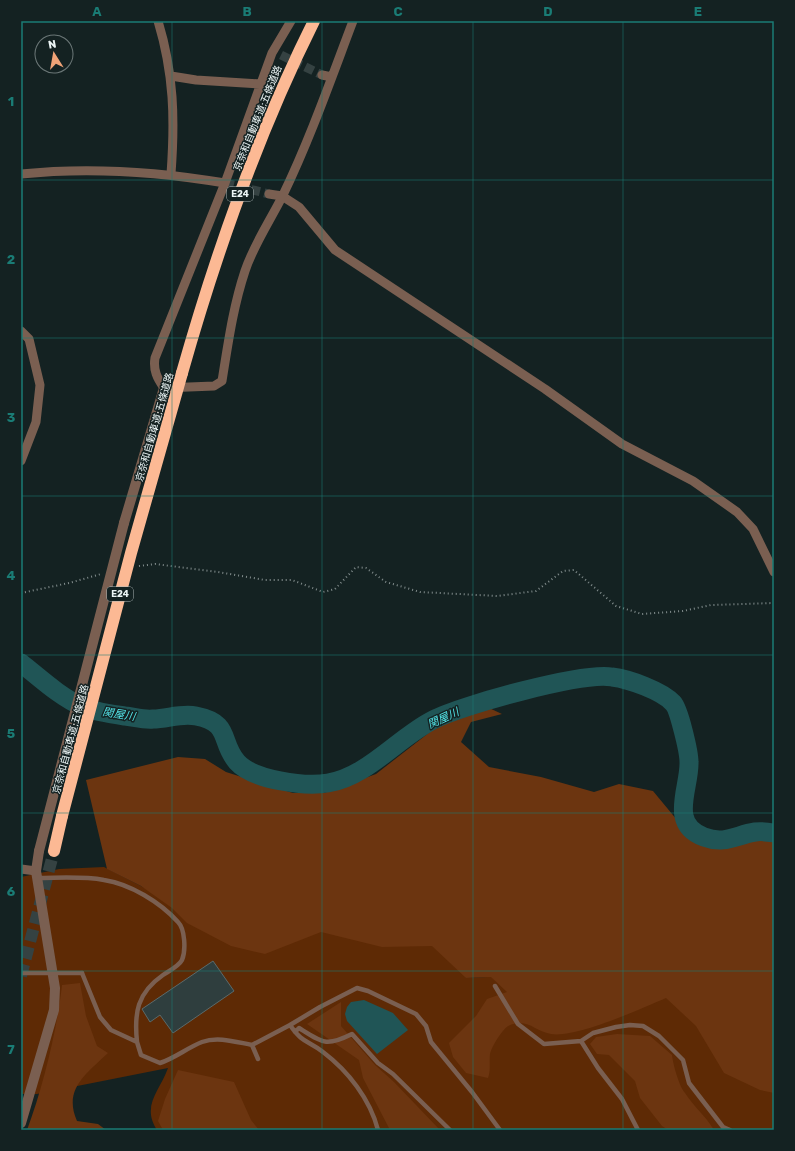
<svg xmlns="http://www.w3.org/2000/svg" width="795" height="1151" font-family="Rubik,'Noto Sans JP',sans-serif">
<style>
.green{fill:#5e2a05}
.forest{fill:#6c3510}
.water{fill:#205556}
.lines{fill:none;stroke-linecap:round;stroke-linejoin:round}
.river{stroke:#205556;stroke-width:19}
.building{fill:#2f3e3e;stroke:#5a6a6b}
.minor-tunnel{stroke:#354242;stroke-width:9;stroke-dasharray:9 4.5;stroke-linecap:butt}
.motorway-tunnel{stroke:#354242;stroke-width:12;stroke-dasharray:12 6;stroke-linecap:butt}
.path{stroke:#828d8d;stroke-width:2;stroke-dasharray:1 3;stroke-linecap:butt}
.service{stroke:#7a5f51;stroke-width:4.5}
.minor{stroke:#7a5f51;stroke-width:9}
.tertiary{stroke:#7a5f51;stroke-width:10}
.motorway{stroke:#fcb994;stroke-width:12}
.service-bridge{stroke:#7a5f51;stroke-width:4.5}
.tertiary-bridge{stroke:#7a5f51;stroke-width:10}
.motorway-bridge{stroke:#fcb994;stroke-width:12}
.grid{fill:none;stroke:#1a7c75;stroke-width:1;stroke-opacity:0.55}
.labels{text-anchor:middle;stroke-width:3;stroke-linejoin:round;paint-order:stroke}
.shield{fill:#142222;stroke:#acb6b6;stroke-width:1}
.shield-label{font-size:9px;font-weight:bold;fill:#edf6f6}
.street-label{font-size:10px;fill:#edf6f6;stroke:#142222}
.water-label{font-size:11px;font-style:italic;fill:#53e4e8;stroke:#142222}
.neatline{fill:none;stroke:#1a7c75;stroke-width:1.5}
.grid-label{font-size:13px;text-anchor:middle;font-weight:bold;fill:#1a7c75}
</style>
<rect width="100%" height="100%" fill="#142222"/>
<path class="green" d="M104 867 172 902 322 925 454 937 466 978 509 976 677 985 774 1058V1130H157C141 1105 160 1091 168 1068L37 1094H21V877L59 869Z"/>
<path class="forest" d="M487 707 502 714 471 722 461 742 489 767 541 777 594 792 619 784 653 791 682 826 700 843 720 846 774 838V1093L760 1090 724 1073 696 1026 666 998C640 1009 577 1038 551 1034 533 1031 528 1017 508 1026 502 1030 492 1046 490 1054 489 1062 491 1070 488 1078L466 1073 453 1057 449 1043 476 1016 487 999 507 992 491 977 466 978 432 946 382 947 321 932 265 954 231 946 187 923 172 908 141 886 107 869 86 780 178 757 205 759 226 772 293 793H324L376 774 435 728Z
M80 983 86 1016 97 1046 108 1053C86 1074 63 1089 77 1121L98 1124 106 1130H27C43 1087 57 1030 62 985Z
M341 1002V1026L375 1065 394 1082 440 1130H390L363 1078 359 1060 307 1024Z
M617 1034 650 1036 672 1055C673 1064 679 1086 685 1093 694 1107 705 1115 714 1130H668L662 1126 640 1098 635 1081 609 1055 597 1054 590 1044 596 1037Z
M178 1070 234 1082 251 1120 259 1130H163L158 1121 165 1099Z"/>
<path class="water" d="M364 1000 393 1013 408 1030 377 1054 347 1021 345 1014 347 1007 351 1002Z"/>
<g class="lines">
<path class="river" d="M21 663C40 678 60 697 83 707 96 712 111 714 125 716 134 717 144 720 153 719 167 719 181 713 196 716 232 723 219 741 237 762 253 780 305 787 328 783 367 777 399 737 433 720 462 705 582 672 612 677 629 679 662 691 673 703 679 709 689 752 689 762 690 788 668 824 704 837 725 845 736 835 755 832 761 831 768 832 774 833"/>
</g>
<path class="building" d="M213 961 234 991 173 1033 160 1015 150 1022 142 1009Z"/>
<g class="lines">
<path class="minor-tunnel" d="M281 55 322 75
M225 183 269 194"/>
<path class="motorway-tunnel" d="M21 976 54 851"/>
<path class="path" d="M139 566 155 564 218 572 265 580H292L323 592 335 589 356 567 366 568 386 582 420 592 497 596 536 591 563 571 574 570 616 606 642 614 683 611 711 605 774 603
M21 593 69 583 101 574"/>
<path class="service" d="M37 878C59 878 82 876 104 880 130 884 160 902 178 922 185 929 186 950 182 960 179 966 169 971 163 975 137 993 134 1013 137 1042L111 1030 100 1017 82 973
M495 986 518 1024 544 1044 581 1041
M290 1025 320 1007 357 988 368 991 416 1014 426 1026 431 1042 472 1092 500 1130
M295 1032 299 1028C323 1043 326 1047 352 1034L378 1063 393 1074 450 1130
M137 1042 141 1055 160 1063C175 1058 187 1048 202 1042 218 1036 236 1042 252 1045L258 1059
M252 1045 290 1025C303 1044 308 1040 323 1052 348 1071 370 1099 378 1130
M638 1130 622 1099 598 1068 581 1041 593 1033 616 1027 630 1025 643 1026 659 1036 683 1060 689 1083 723 1127 730 1130"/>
<path class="minor" d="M158 21C174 74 175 119 171 174
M291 21 272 53 225 183 155 358C153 370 157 378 164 388L214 386 222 381C228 344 233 307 245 271 254 244 270 221 283 195 310 139 331 79 353 21
M322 75 332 77
M171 76 196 80 260 84
M21 174C87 167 160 172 225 183
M269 194 282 196 299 207 335 250 545 389 622 444 693 481 737 512 753 529 774 572
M21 331 29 339 40 385 36 422 21 461
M21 869 36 871"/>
<path class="tertiary" d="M124 523 164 388
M21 1123 54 1010 55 988 36 871 39 851"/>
<path class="motorway" d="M182 373C216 253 258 133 314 21
M54 851 62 816"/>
<path class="service-bridge" d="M21 973H82"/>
<path class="tertiary-bridge" d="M39 851 124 523"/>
<path class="motorway-bridge" d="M62 816 131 553 182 373"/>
</g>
<path class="grid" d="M172 21V1130M322 21V1130M473 21V1130M623 21V1130M21 180H774M21 338H774M21 496H774M21 655H774M21 813H774M21 971H774"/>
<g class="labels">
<g class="shield">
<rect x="227" y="187" width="26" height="14" rx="3"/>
<rect x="107" y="587" width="26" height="14" rx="3"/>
</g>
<g class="shield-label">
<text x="240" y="197">E24</text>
<text x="120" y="597">E24</text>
</g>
<g class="street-label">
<text transform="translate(257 118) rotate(-68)" y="4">京奈和自動車道;五條道路</text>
<text transform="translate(154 427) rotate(-74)" y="4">京奈和自動車道;五條道路</text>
<text transform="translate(70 739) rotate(-75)" y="4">京奈和自動車道;五條道路</text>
</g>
<g class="water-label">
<text transform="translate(119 714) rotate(9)" y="4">関屋川</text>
<text transform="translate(443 718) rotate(-25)" y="4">関屋川</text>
</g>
</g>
<rect width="795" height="1151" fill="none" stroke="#142222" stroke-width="44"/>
<g transform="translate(54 54) rotate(349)"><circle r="19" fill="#142222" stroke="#6b7777"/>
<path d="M0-3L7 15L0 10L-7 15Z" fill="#efa377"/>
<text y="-6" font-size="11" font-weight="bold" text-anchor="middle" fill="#edf6f6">N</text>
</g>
<rect x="22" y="22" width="751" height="1107" class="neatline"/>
<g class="grid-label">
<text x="97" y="16">A</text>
<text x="247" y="16">B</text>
<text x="398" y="16">C</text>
<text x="548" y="16">D</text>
<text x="698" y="16">E</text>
<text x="11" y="106">1</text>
<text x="11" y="264">2</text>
<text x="11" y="422">3</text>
<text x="11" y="580">4</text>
<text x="11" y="738">5</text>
<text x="11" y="896">6</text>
<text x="11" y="1054">7</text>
</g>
</svg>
